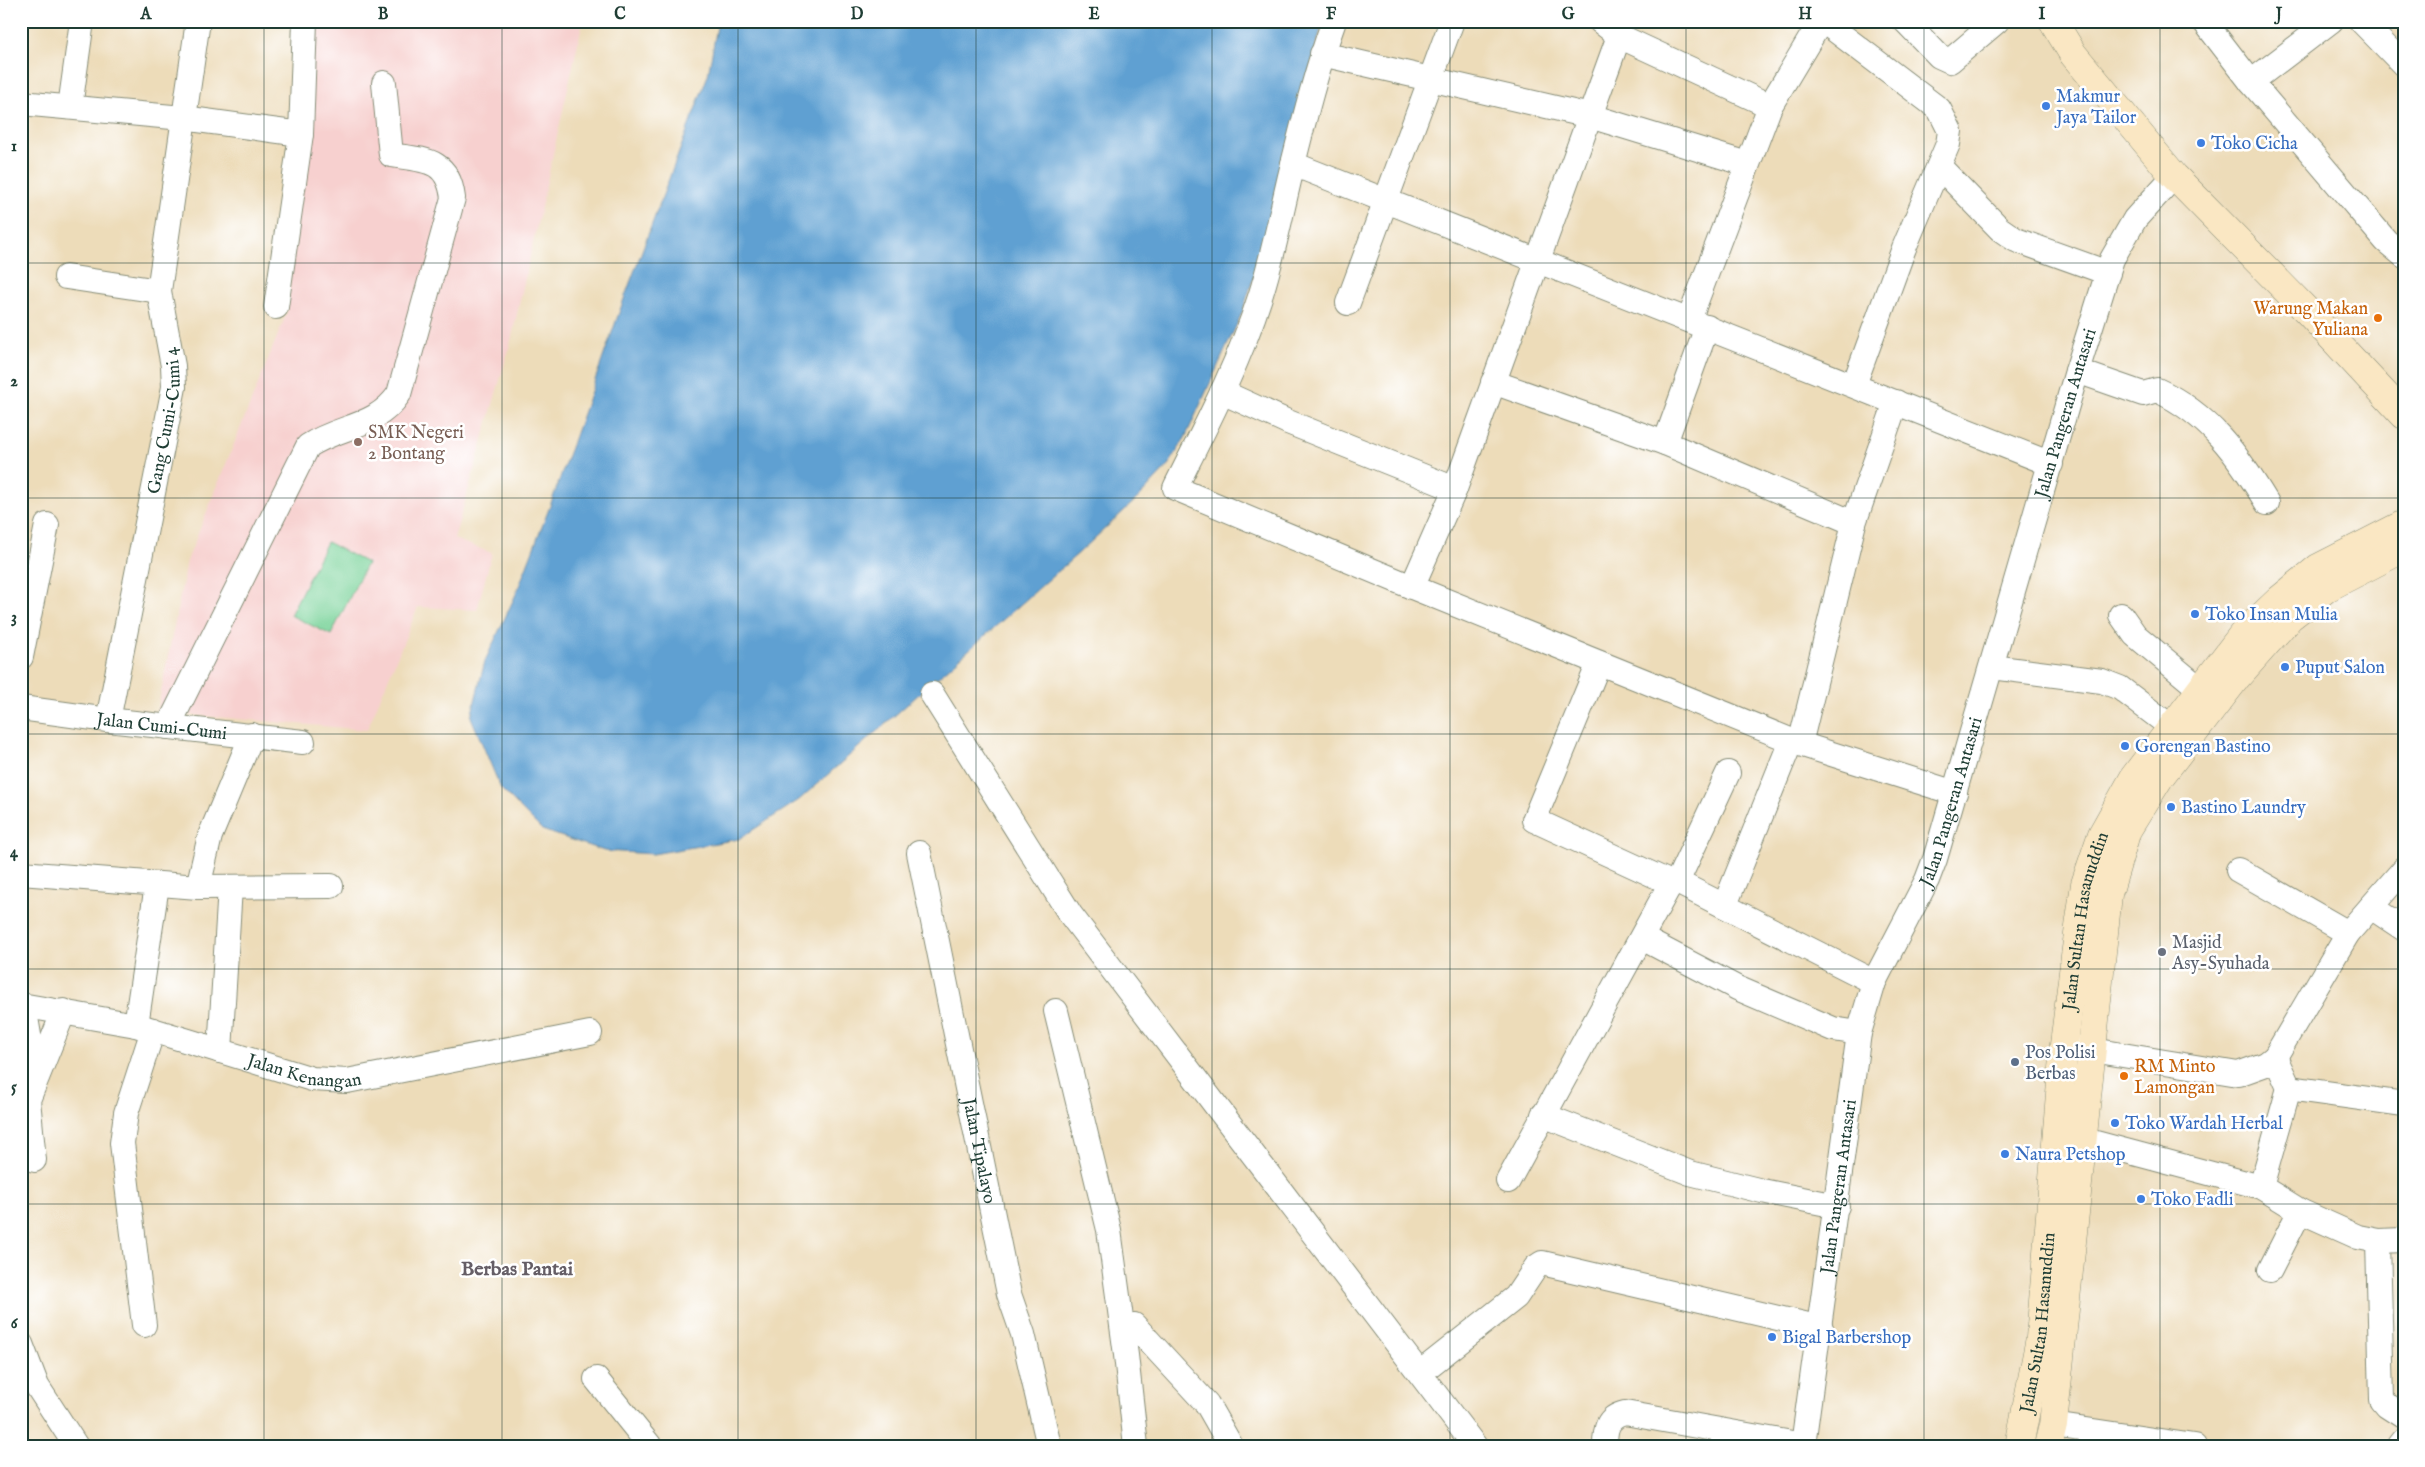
<svg xmlns="http://www.w3.org/2000/svg" width="2425" height="1467" font-family="'IM FELL English',serif">
<style>
.built{fill:#f7d0cf}
.grass{fill:#79d39a;stroke:#4c8867}
.water{fill:#5ea0d2;stroke:#3e6e83}
.lines{fill:none;stroke-linecap:round;stroke-linejoin:round}
.street-casing{stroke:#868c76;stroke-width:26}
.secondary-casing{stroke:#868c76;stroke-width:29}
.street{stroke:#fff;stroke-width:24}
.secondary{stroke:#fae7c3;stroke-width:28}
.grid{fill:none;stroke:#1f3d34;stroke-width:1;stroke-opacity:0.55}
.shop-dot{fill:#3f7fe0;stroke:#fff;stroke-width:2}
.food-dot{fill:#e8710a;stroke:#fff;stroke-width:2}
.education-dot{fill:#8d6e63;stroke:#fff;stroke-width:2}
.worship-dot{fill:#6b7280;stroke:#fff;stroke-width:2}
.service-dot{fill:#5c6f8a;stroke:#fff;stroke-width:2}
.labels{text-anchor:middle;stroke-width:5;stroke-linejoin:round;paint-order:stroke}
.shop-label{font-size:18px;fill:#366cbe;stroke:#fff;text-anchor:start}
.food-label{font-size:18px;fill:#c56008;stroke:#fff;text-anchor:end}
.street-label{font-size:18px;fill:#1f3d34;stroke:#fff}
.education-label{font-size:18px;fill:#785e54;stroke:#fff;text-anchor:start}
.worship-label{font-size:18px;fill:#5b616d;stroke:#fff;text-anchor:start}
.service-label{font-size:18px;fill:#4e5e75;stroke:#fff;text-anchor:start}
.quarter-label{font-size:20px;font-weight:bold;fill:#655e66;stroke:#fff}
.neatline{fill:none;stroke:#1f3d34;stroke-width:2}
.grid-label{font-size:16px;text-anchor:middle;font-weight:bold;fill:#1f3d34}
</style>
<rect width="100%" height="100%" fill="#fff"/>
<filter id="ink" filterUnits="userSpaceOnUse"><feTurbulence type="fractalNoise" baseFrequency=".02" numOctaves="2"/><feDisplacementMap in="SourceGraphic" scale="10" xChannelSelector="R" yChannelSelector="G"/><feConvolveMatrix kernelMatrix="1 2 1 2 8 2 1 2 1" color-interpolation-filters="sRGB"/></filter>
<filter id="wash" filterUnits="userSpaceOnUse"><feTurbulence type="fractalNoise" baseFrequency=".0096" numOctaves="4" result="noise"/><feDisplacementMap in="SourceGraphic" scale="20" xChannelSelector="R" yChannelSelector="G"/><feGaussianBlur stdDeviation="1.12" result="paint"/><feColorMatrix in="noise" values="0 0 0 0 0 0 0 0 0 0 0 0 0 0 0 0 0 1.4 0 .05"/><feComposite in="paint" operator="in"/></filter>
<g filter="url(#wash)">
<rect width="100%" height="100%" fill="#eddcb9"/>
<path class="built" d="M315 21H583L510 345 454 539 492 553 477 610 418 607 367 730 157 712 187 561 287 312Z"/>
<path class="grass" d="M327 542 367 563 331 635 290 615Z"/>
<path class="water" d="M718 21H1323L1262 252 1242 313 1185 438 1168 466 1141 495 1081 551 799 800 739 839 653 854 604 851 542 830 501 789 471 717 485 661 516 594 550 506 625 296 708 75Z"/>
</g>
<g filter="url(#ink)">
<g class="lines">
<defs>
<g id="street">
<path d="M1334 21C1317 68 1305 116 1293 164 1282 208 1274 254 1260 297 1239 363 1206 426 1175 488L1412 587 1800 744 1955 793"/>
<path d="M1600 21 1619 36"/>
<path d="M1823 21 1939 109 1950 131 1948 144 1904 248 1854 385"/>
<path d="M1905 21 1939 56 1950 61 1997 21"/>
<path d="M2204 21 2251 82 2386 241 2404 256"/>
<path d="M2361 21 2404 65"/>
<path d="M1322 54 1590 116 1747 164"/>
<path d="M2251 82 2331 21"/>
<path d="M21 103 183 118 301 134"/>
<path d="M70 107 82 21"/>
<path d="M1293 164 2051 464"/>
<path d="M1939 166 2000 229 2016 240 2108 273"/>
<path d="M66 277 159 291"/>
<path d="M1348 303 1452 21"/>
<path d="M276 307 301 134 305 21"/>
<path d="M1689 320 1770 106 1821 21"/>
<path d="M2077 371 2143 394 2157 390C2209 414 2238 455 2267 503"/>
<path d="M1493 382 1665 443 1854 523"/>
<path d="M1222 392 1288 422 1455 489"/>
<path d="M1665 443 1707 327"/>
<path d="M1412 587 1455 489 1619 36 1770 106"/>
<path d="M2121 615 2135 635 2200 689"/>
<path d="M21 657 47 525"/>
<path d="M1599 663 1534 820 1671 883 1677 882 1874 982"/>
<path d="M1992 667 2102 681 2120 688 2170 726"/>
<path d="M932 694 1070 914 1475 1446"/>
<path id="s1" d="M21 708 108 720 303 742"/>
<path id="s2" d="M108 720 174 387 173 366 159 291 198 21"/>
<path d="M168 727 308 446C340 425 376 428 399 394L453 198C448 158 424 160 391 155L384 83"/>
<path d="M1800 744 1854 523 1896 402"/>
<path id="s3" d="M919 853 1009 1294 1023 1334 1049 1446"/>
<path d="M2238 870 2348 933"/>
<path d="M21 873 198 887 331 886"/>
<path d="M1677 882 1728 773"/>
<path d="M198 887 210 836 252 735"/>
<path d="M1725 905 1791 741"/>
<path d="M2371 907 2404 929"/>
<path d="M1642 938 1737 988 1833 1029 1859 1033"/>
<path id="s4" d="M21 1005 136 1025 312 1079 347 1081 590 1033"/>
<path d="M24 1006 36 1076"/>
<path d="M1056 1011 1109 1230 1126 1355 1136 1446"/>
<path d="M136 1025 157 885"/>
<path d="M2074 1047 2238 1074 2266 1064 2275 1057 2348 933 2404 869"/>
<path d="M220 1051 230 887"/>
<path d="M2289 1088 2404 1104"/>
<path d="M1543 1115 1690 1173 1762 1191 1837 1206"/>
<path d="M2081 1139 2261 1187 2300 1211 2358 1237 2378 1241 2404 1240"/>
<path d="M34 1160 28 1100 64 1011"/>
<path d="M1508 1181 1671 883"/>
<path d="M2261 1187 2289 1088 2275 1057"/>
<path d="M2378 1241 2382 1400 2387 1406 2404 1417"/>
<path d="M2270 1270 2300 1211"/>
<path d="M144 1325 122 1143 126 1113 153 1030"/>
<path d="M1134 1325 1207 1404 1231 1446"/>
<path d="M21 1344 37 1386 76 1446"/>
<path d="M1421 1372 1516 1297 1536 1267 1542 1263 1821 1328"/>
<path d="M596 1379 650 1446"/>
<path d="M2053 1425 2194 1446"/>
<path d="M1605 1446C1605 1429 1607 1417 1625 1413L1803 1445"/>
<path id="s5" d="M1807 1446 1803 1445 1859 1033 1874 982 1927 880 1935 859 2077 371 2112 259 2135 219 2174 176"/>
<path d="M2400 1446 2404 1441"/>
</g>
<g id="secondary">
<path d="M2053 21 2073 54 2174 176 2309 313 2404 415"/>
<path id="s6" d="M2019 1446 2040 1338 2064 1045 2075 956 2085 884 2102 834 2134 777 2242 635 2280 599 2318 568 2404 524"/>
<path d="M2048 1446 2053 1425 2108 894 2127 830 2160 777 2237 677 2290 617 2327 588 2404 548"/>
</g>
</defs>
<use href="#street" class="street-casing"/>
<use href="#secondary" class="secondary-casing"/>
<use href="#street" class="street"/>
<use href="#secondary" class="secondary"/>
</g>
</g>
<path class="grid" d="M264 21V1446M502 21V1446M738 21V1446M976 21V1446M1212 21V1446M1450 21V1446M1686 21V1446M1924 21V1446M2160 21V1446M21 263H2404M21 498H2404M21 734H2404M21 969H2404M21 1204H2404"/>
<g class="shop-dot">
<circle cx="2046" cy="106" r="5"/>
<circle cx="2201" cy="143" r="5"/>
<circle cx="2195" cy="614" r="5"/>
<circle cx="2285" cy="667" r="5"/>
<circle cx="2125" cy="746" r="5"/>
<circle cx="2171" cy="807" r="5"/>
<circle cx="2115" cy="1123" r="5"/>
<circle cx="2005" cy="1154" r="5"/>
<circle cx="2141" cy="1199" r="5"/>
<circle cx="1772" cy="1337" r="5"/>
</g>
<g class="food-dot">
<circle cx="2378" cy="318" r="5"/>
<circle cx="2124" cy="1076" r="5"/>
</g>
<circle class="education-dot" cx="358" cy="442" r="5"/>
<circle class="worship-dot" cx="2162" cy="952" r="5"/>
<circle class="service-dot" cx="2015" cy="1062" r="5"/>
<g class="labels">
<g class="shop-label">
<text x="2056" y="102">Makmur<tspan x="2056" dy="21">Jaya Tailor</tspan></text>
<text x="2211" y="149">Toko Cicha</text>
<text x="2205" y="620">Toko Insan Mulia</text>
<text x="2295" y="673">Puput Salon</text>
<text x="2135" y="752">Gorengan Bastino</text>
<text x="2181" y="813">Bastino Laundry</text>
<text x="2125" y="1129">Toko Wardah Herbal</text>
<text x="2015" y="1160">Naura Petshop</text>
<text x="2151" y="1205">Toko Fadli</text>
<text x="1782" y="1343">Bigal Barbershop</text>
</g>
<g class="food-label">
<text x="2368" y="314">Warung Makan<tspan x="2368" dy="21">Yuliana</tspan></text>
<text x="2134" y="1072" text-anchor="start">RM Minto<tspan x="2134" dy="21">Lamongan</tspan></text>
</g>
<g class="street-label">
<text dy="6" stroke="none"><textPath href="#s5" startOffset="1075">Jalan Pangeran Antasari</textPath></text>
<text dy="6" stroke="none"><textPath href="#s2" startOffset="305">Gang Cumi-Cumi 4</textPath></text>
<text dy="6" stroke="none"><textPath href="#s1" startOffset="142">Jalan Cumi-Cumi</textPath></text>
<text dy="6" stroke="none"><textPath href="#s5" startOffset="670">Jalan Pangeran Antasari</textPath></text>
<text dy="6" stroke="none"><textPath href="#s6" startOffset="530">Jalan Sultan Hasanuddin</textPath></text>
<text dy="6" stroke="none"><textPath href="#s4" startOffset="292">Jalan Kenangan</textPath></text>
<text dy="6" stroke="none"><textPath href="#s3" startOffset="304">Jalan Tipalayo</textPath></text>
<text dy="6" stroke="none"><textPath href="#s5" startOffset="265">Jalan Pangeran Antasari</textPath></text>
<text dy="6" stroke="none"><textPath href="#s6" startOffset="125">Jalan Sultan Hasanuddin</textPath></text>
</g>
<g class="education-label">
<text x="368" y="438">SMK Negeri<tspan x="368" dy="21">2 Bontang</tspan></text>
</g>
<g class="worship-label">
<text x="2172" y="948">Masjid<tspan x="2172" dy="21">Asy-Syuhada</tspan></text>
</g>
<g class="service-label">
<text x="2025" y="1058">Pos Polisi<tspan x="2025" dy="21">Berbas</tspan></text>
</g>
<g class="quarter-label">
<text x="517" y="1275">Berbas Pantai</text>
</g>
</g>
<rect width="2425" height="1467" fill="none" stroke="#fff" stroke-width="55"/>
<rect x="28" y="28" width="2370" height="1412" class="neatline"/>
<g class="grid-label">
<text x="146" y="19">A</text>
<text x="383" y="19">B</text>
<text x="620" y="19">C</text>
<text x="857" y="19">D</text>
<text x="1094" y="19">E</text>
<text x="1331" y="19">F</text>
<text x="1568" y="19">G</text>
<text x="1805" y="19">H</text>
<text x="2042" y="19">I</text>
<text x="2279" y="19">J</text>
<text x="14" y="151">1</text>
<text x="14" y="386">2</text>
<text x="14" y="622">3</text>
<text x="14" y="857">4</text>
<text x="14" y="1092">5</text>
<text x="14" y="1328">6</text>
</g>
</svg>
